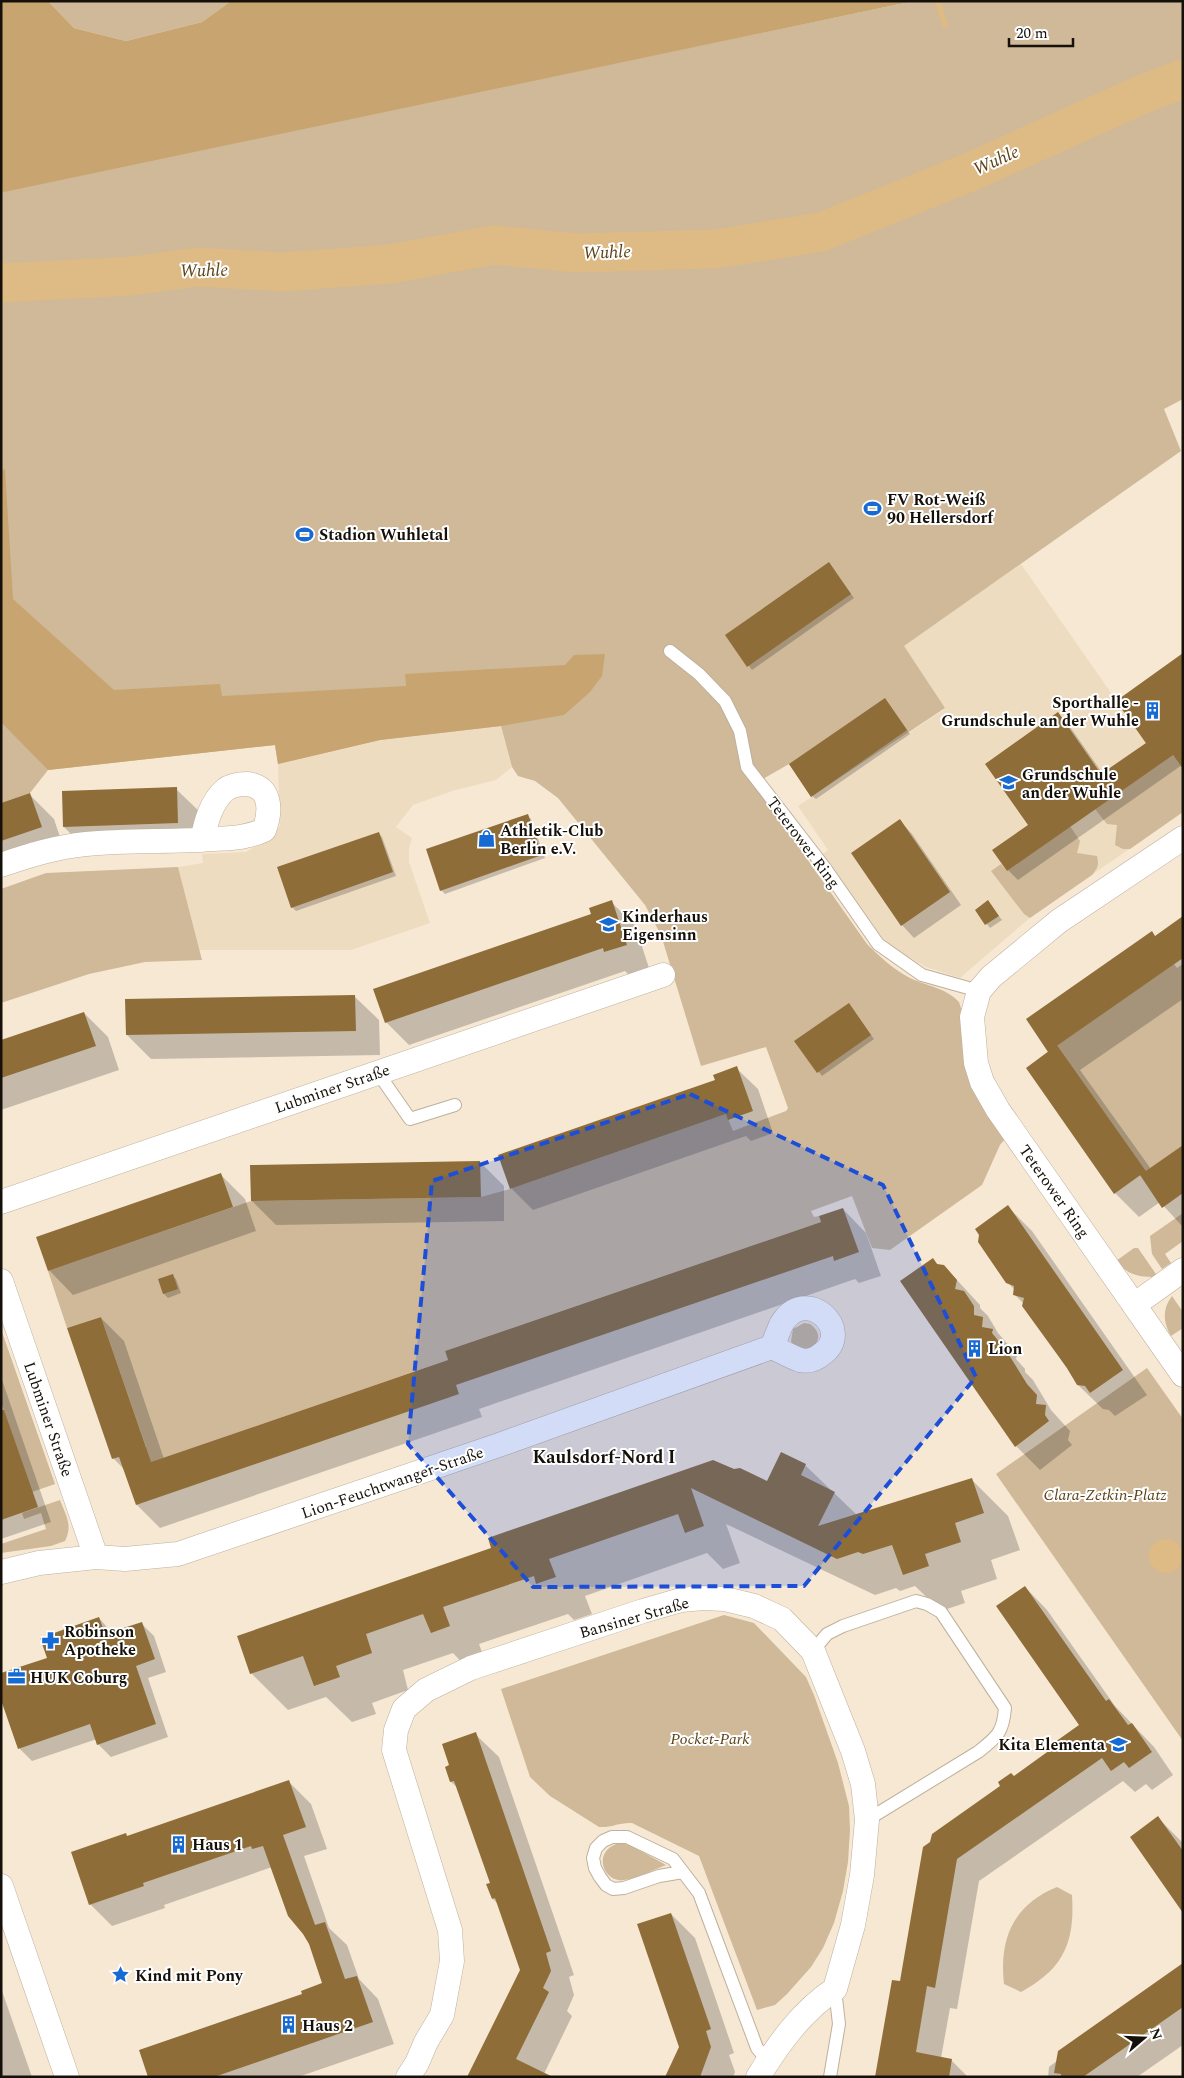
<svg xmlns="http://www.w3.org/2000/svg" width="1184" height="2078" font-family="Spectral,serif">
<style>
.built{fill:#eedcc1}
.green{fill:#cfb999}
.forest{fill:#c8a570}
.water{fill:#deba85}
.shadow{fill:#0003}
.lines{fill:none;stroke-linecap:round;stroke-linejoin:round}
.stream{stroke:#deba85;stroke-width:6}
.river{stroke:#deba85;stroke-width:39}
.building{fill:#8e6d38}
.lane-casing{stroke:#bdb09c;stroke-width:14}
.street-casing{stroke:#bdb09c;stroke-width:25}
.lane{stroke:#fff;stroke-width:12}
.street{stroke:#fff;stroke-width:24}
.marked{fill:#1d4ed8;fill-opacity:0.2;stroke:#1d4ed8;stroke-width:4;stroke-dasharray:10 6;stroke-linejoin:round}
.labels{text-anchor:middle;stroke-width:4;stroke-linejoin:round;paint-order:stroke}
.poi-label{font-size:16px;font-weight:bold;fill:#151009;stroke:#fff;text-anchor:start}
.street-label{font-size:16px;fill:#151009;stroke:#fff}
.park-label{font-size:16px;font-style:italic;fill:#5d441a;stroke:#fff}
.water-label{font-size:18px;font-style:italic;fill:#5c4319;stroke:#fff}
.neighbourhood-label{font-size:18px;font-weight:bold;fill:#151009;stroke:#fff}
</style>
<rect width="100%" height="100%" fill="#f7e8d4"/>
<path class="built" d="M1021 564 1137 730 1183 769V812L1032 916 960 978 926 967 894 949 882 937 823 854 828 850 798 806 945 709 903 646Z
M501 726 512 767 496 780 452 791 413 805 396 827 412 838 409 849V862L430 923 351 950H199L178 867 203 863 202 854 246 852 263 842 280 826 278 764 380 740Z"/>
<path class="green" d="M48 1H231L202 22 126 41 74 28Z
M914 1H1183V399L1164 409 1181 451 904 646 945 708 811 797 789 764 754 784 867 944C880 957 893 969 910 978 927 986 946 988 959 1002L1005 1139 1000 1145 982 1185 890 1250 872 1248 852 1196 811 1211 814 1217 819 1216 821 1222 445 1351 448 1360 140 1466 146 1447 101 1317 67 1328 48 1271 251 1201 481 1197 510 1189 726 1114 733 1131 786 1111 788 1108 766 1047 701 1066 661 935 645 905 558 798 535 781 518 776 512 767 501 726 380 740 278 764 275 745 48 770 30 793 1 803V191Z
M1149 722 1183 769V812L1130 849H1123L1115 845 1117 825 1107 824 1095 809 1159 764 1137 730Z
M1070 826 1080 841 1077 853 1097 856C1099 865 1098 868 1092 875L1030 918 1024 914 991 871 1001 864 1007 871Z
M178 867 202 960 145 962 89 974 1 1003V889L46 873Z
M1174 964 1177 968 1183 964V1145L1146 1171 1057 1045Z
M1183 1213V1241L1165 1254 1171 1263 1162 1269 1152 1254 1150 1236Z
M1134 1248H1138L1158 1277C1139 1277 1129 1276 1116 1261Z
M1172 1296 1183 1312V1328L1171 1336C1163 1322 1162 1309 1172 1296Z
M804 1323 810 1324C822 1333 819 1340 812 1350L794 1347 791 1341 793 1329Z
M1 1329 55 1484 32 1492 1 1402Z
M1147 1368 1183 1419V1741L996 1474Z
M60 1500C66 1516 73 1525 65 1541L51 1546 1 1553V1544L46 1529 41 1513 24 1519 22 1513Z
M724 1615 754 1623 806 1677 814 1695 838 1763 849 1806 850 1830 848 1862 843 1891 834 1923 823 1948 811 1967 787 1994 775 2005 757 2010 699 1856 632 1823C620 1822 611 1828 599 1827L550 1796 530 1777 501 1689Z
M620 1843 630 1845 666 1865C653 1870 638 1878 624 1880 603 1883 591 1850 620 1843Z
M1057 1887 1072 1895C1075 1942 1064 1969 1021 1992L1004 1984C999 1939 1013 1905 1057 1887Z"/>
<path class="forest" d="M1 1H48L74 28 126 41 202 22 231 1H914L4 192 1 191Z
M5 469 13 599 114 690 220 684 222 696 406 686 405 674 565 665 574 655 605 654 602 676 590 692 564 715 501 726 380 740 278 764 275 745 48 770 1 722V471Z"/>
<path class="water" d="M1149 1556a17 17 0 1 1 34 0a17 17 0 1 1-34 0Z"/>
<path class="shadow" d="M832 568 854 598 752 670 726 635Z
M1183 655 1182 765 1018 880 1008 870 1030 826 1058 714 1068 724 1103 774 1147 743Z
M888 703 910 734 816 799 812 796Z
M176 789 201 813 202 847 88 851 64 827Z
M30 795 54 819 65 852 1 873V805Z
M527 815 531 819 545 858 445 894 441 890Z
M900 821 912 834 961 905 914 938 902 925Z
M378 833 382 837 396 876 296 911 292 907Z
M611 902 635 925 649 968 629 975 625 971 409 1045 386 1022 593 914Z
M988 902 1002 920 990 928 976 910Z
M1183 917V999L1080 1070 1151 1169 1183 1147V1227L1160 1202 1139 1217 1115 1193 1050 1052 1155 937Z
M354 996 379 1020 380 1055 151 1059 127 1035Z
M852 1008 874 1039 822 1076 796 1042Z
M84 1013 108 1037 119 1070 1 1110V1041Z
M736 1068 758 1089 773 1133 751 1141 746 1136 533 1210 511 1188 716 1081Z
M480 1162 504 1186V1221L276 1225 252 1201Z
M221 1175 245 1199 256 1231 73 1295 49 1270Z
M1008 1207 1032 1231 1147 1395 1115 1416 1109 1410 1103 1409 1078 1385 1024 1304 1014 1294 1015 1290 1007 1282Z
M843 1209 866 1233 881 1276 859 1283 855 1279 479 1409 482 1417 160 1528 137 1505 125 1470 113 1458 101 1318 124 1341 164 1459 449 1360 822 1222Z
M933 1259 939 1266H944L980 1305V1308L988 1316 998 1333 1017 1355 1016 1359 1025 1369V1372L1033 1380 1051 1410 1070 1431 1068 1440 1072 1445 1040 1470 1016 1446Z
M172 1276 176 1279 181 1293 168 1298 164 1294 159 1280Z
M1 1377 51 1522 1 1539Z
M781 1454 806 1466 857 1515 971 1479 1008 1516 1020 1550 991 1560 997 1579 961 1591 965 1603 941 1611 915 1586 900 1591 896 1588 875 1595 726 1524 740 1563 723 1569 707 1553 585 1596 592 1614 574 1620 568 1614 479 1644 486 1663 468 1669 453 1653 403 1670 408 1690 372 1703 376 1714 352 1722 326 1697 288 1710 251 1673 493 1549 713 1461 767 1483Z
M1025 1587 1047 1610 1115 1706 1154 1747 1173 1775 1152 1790 1146 1784 1135 1792 1123 1781 979 1881 957 2009 950 2008 941 2058 951 2060 968 2077H877L901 1983 924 1848 1014 1777 1052 1751 1081 1726Z
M99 1618 112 1633 141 1623 154 1636 166 1672 148 1678 168 1737 111 1757 98 1744 97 1739 32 1761 20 1749 1 1696Z
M475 1734 499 1757 574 1975 569 1977 574 1995 567 2011 572 2016 544 2074 469 2077 521 1970 498 1904 493 1899 491 1883 458 1788 451 1782V1766Z
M289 1782 311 1804 327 1849 304 1856 329 1928 347 1945 359 1979 378 1999 394 2044 298 2077H150L324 1984 310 1943 272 1867 164 1905 165 1908 112 1926 90 1904 125 1834 128 1837Z
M1158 1818 1183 1843V1910Z
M671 1914 695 1938 734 2053 729 2055 735 2072 733 2077H666L680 2047Z
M1183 1965V2045L1137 2077H1048L1049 2067Z
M1 1988 32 2077H1Z"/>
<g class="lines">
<path class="stream" d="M938 1 945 25"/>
<path class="river" d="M1 283 132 276 197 267 283 272 390 264 494 245 576 253 715 249 821 232 970 172 1143 94 1183 79"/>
</g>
<path class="building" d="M829 562 851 594 747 667 725 635Z
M1183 653V769L1173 755 1007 871 992 850 1028 825 985 764 1058 712 1101 774 1146 743 1116 701Z
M885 698 907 730 811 797 789 764Z
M177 787 178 823 63 827 62 791Z
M30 793 42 827 1 841V803Z
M528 814 542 855 440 891 426 849Z
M900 819 950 892 901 926 851 853Z
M379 832 393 872 291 908 277 867Z
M612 900 627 945 604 952 603 948 385 1023 373 989 591 914 589 908Z
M988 900 999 916 985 925 975 910Z
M1183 916V958L1048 1052 1026 1019 1152 931 1155 936Z
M355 995 356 1031 126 1035 125 999Z
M849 1003 871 1035 817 1073 794 1041Z
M84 1012 96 1046 1 1078V1040Z
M1057 1045 1146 1171 1114 1194 1026 1068Z
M737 1066 753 1111 728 1120 726 1114 510 1189 498 1155 715 1080 713 1075Z
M1183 1145V1193L1162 1208 1140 1175Z
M480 1161 481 1197 251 1201 250 1165Z
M221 1173 233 1207 48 1271 36 1237Z
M1008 1205 1123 1370 1090 1393 1085 1386 1077 1385 1067 1368 1022 1306 1024 1298 1013 1295 1014 1286 1006 1283 978 1242 979 1235 975 1229Z
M843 1208 859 1252 834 1261 833 1256 456 1385 459 1394 136 1505 119 1457 112 1459 67 1328 101 1317 151 1462 448 1360 445 1351 821 1222 819 1216Z
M933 1258 937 1264 944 1265 957 1280 955 1289 964 1291 974 1306V1315L983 1317 982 1327 993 1329 992 1333 1001 1344 1000 1353 1009 1355 1027 1384 1037 1395 1036 1404 1046 1405 1045 1415 1049 1421 1015 1447 900 1281Z
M173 1274 178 1289 163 1294 158 1279Z
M1 1410H4L38 1507 1 1520Z
M781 1452 806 1464 801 1475 835 1492 818 1526 972 1478 984 1513 955 1523 961 1542 925 1554 929 1566 903 1575 892 1545 863 1554 858 1552 837 1559 691 1488 704 1526 685 1533 678 1514 549 1559 556 1577 536 1584 534 1576 443 1607 450 1626 431 1633 423 1614 366 1634 372 1653 336 1666 340 1677 314 1686 303 1656 250 1674 237 1636 491 1548 488 1538 713 1460 734 1469 740 1468 767 1481Z
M1025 1586 1106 1701 1109 1699 1128 1725 1132 1723 1152 1752 1129 1768 1124 1762 1111 1771 1102 1758 957 1859 935 1988 927 1986 916 2052 952 2059 949 2077H875L892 1980 900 1981 923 1847 930 1842 932 1834 1000 1786 998 1782 1011 1773 1014 1776 1050 1750 1048 1747 1079 1725 996 1606Z
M99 1617 105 1634 142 1622 155 1659 136 1666 156 1724 97 1745 90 1724 18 1749 1 1700V1673L47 1658 40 1638Z
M476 1732 551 1951 546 1953 551 1971 543 1988 549 1992 516 2059 553 2077H467L520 1970 495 1898 492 1899 486 1884 490 1883 454 1781 450 1782 445 1767 449 1765 442 1744Z
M289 1780 306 1827 283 1835 315 1925 325 1922 345 1979 357 1976 373 2022 214 2077H148L139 2050 302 1994 301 1991 322 1983 309 1944 303 1934 288 1916 263 1846 252 1849 251 1846 143 1883 144 1886 89 1905 71 1852 126 1833 127 1836Z
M1158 1816 1183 1851V1913L1130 1837Z
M671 1913 711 2029 706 2031 711 2047 700 2077H665L679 2047 637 1924Z
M1183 1963V2007L1083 2077H1061V2074L1054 2073 1058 2051Z"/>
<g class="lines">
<defs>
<path id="lane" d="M670 651 699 674 725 701 740 731 747 767 825 868 878 944 922 975 979 991
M378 1073 410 1119 455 1105
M813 1651 827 1634 843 1626 916 1601 927 1604 941 1612 1005 1708C1003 1733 997 1737 978 1752L867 1820
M683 1872 659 1876 624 1888 613 1889 606 1885 600 1877 595 1868 593 1858 596 1848 603 1841 612 1837H627L673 1859 699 1893 757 2048 768 2061
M830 2077 839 2024 835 1989"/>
<path id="street" d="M1183 838 1059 921 991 977 979 991 972 1017 976 1063 982 1082 998 1110 1183 1375
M1 865C30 855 56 847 86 844 128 840 170 842 212 839 231 838 247 838 264 830 271 812 272 786 247 784 239 784 231 785 225 790 211 802 206 822 202 840
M1 1202 663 975
M1 1281 96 1557
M1134 1305 1183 1270
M1 1572 39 1563 96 1557 125 1559 178 1554 499 1445 772 1347C781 1351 791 1357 800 1360 808 1362 816 1359 822 1354 855 1330 805 1283 781 1325 778 1332 775 1340 772 1347
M1 1886 67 2077
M408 2077 417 2063 426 2042 442 2015 452 1961 450 1930 394 1750 396 1730 404 1709 426 1690 471 1668 643 1611 681 1600 703 1598 725 1599 754 1606 782 1619 813 1651 853 1751 863 1784 867 1820 862 1875 853 1925 835 1989C802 2011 779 2043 758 2077"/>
</defs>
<use href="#lane" class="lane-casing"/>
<use href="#street" class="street-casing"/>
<use href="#lane" class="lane"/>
<use href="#street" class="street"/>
</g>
<path class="marked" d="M690 1094 883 1185 976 1377 804 1586 533 1587 408 1444 432 1181Z"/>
<defs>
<symbol id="stadium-bare" viewBox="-9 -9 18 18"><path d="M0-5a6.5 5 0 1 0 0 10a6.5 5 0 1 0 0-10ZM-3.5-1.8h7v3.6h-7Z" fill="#156ad4" stroke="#fff" stroke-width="2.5" paint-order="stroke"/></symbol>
<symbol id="building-bare" viewBox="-9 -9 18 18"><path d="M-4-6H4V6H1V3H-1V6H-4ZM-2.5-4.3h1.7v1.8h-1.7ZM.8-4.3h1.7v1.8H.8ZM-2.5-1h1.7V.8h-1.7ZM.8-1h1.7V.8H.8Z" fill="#156ad4" stroke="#fff" stroke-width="2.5" paint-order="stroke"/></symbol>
<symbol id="school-bare" viewBox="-9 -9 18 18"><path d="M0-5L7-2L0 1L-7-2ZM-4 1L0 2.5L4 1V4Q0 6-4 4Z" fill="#156ad4" stroke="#fff" stroke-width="2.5" paint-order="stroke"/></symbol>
<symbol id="shop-bare" viewBox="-9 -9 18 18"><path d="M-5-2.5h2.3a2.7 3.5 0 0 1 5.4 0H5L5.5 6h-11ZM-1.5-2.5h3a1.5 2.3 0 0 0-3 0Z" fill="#156ad4" stroke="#fff" stroke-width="2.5" paint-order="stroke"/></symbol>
<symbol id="pharmacy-bare" viewBox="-9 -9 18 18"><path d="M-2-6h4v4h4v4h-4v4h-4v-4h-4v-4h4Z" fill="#156ad4" stroke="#fff" stroke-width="2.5" paint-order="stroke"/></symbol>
<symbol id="office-bare" viewBox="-9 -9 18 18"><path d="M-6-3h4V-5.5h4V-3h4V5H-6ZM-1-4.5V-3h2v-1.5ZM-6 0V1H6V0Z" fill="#156ad4" stroke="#fff" stroke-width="2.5" paint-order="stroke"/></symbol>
<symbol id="sight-bare" viewBox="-9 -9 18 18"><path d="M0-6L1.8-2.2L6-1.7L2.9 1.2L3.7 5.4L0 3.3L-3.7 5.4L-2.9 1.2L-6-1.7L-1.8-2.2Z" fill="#156ad4" stroke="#fff" stroke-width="2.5" paint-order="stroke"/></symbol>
</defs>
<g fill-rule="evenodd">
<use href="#stadium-bare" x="860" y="496" width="25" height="25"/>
<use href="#stadium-bare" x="292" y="522" width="25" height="25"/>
<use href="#building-bare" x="1140" y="698" width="25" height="25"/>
<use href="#school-bare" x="996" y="770" width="25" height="25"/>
<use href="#shop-bare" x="474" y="826" width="25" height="25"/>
<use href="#school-bare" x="596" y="912" width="25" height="25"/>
<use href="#building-bare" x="962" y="1336" width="25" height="25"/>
<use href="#pharmacy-bare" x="38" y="1628" width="25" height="25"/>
<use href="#office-bare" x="4" y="1664" width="25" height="25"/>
<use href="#school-bare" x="1106" y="1732" width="25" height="25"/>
<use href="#building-bare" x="166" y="1832" width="25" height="25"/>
<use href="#sight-bare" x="108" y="1962" width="25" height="25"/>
<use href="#building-bare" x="276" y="2012" width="25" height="25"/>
</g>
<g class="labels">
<g class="poi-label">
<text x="887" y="505">FV Rot-Weiß<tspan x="887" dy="18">90 Hellersdorf</tspan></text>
<text x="319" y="540">Stadion Wuhletal</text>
<text x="1139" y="708" text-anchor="end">Sporthalle -<tspan x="1139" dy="18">Grundschule an der Wuhle</tspan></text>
<text x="1022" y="780">Grundschule<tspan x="1022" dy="18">an der Wuhle</tspan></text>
<text x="500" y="836">Athletik-Club<tspan x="500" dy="18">Berlin e.V.</tspan></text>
<text x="622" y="922">Kinderhaus<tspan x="622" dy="18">Eigensinn</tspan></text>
<text x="988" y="1354">Lion</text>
<text x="64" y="1637">Robinson<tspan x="64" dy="18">Apotheke</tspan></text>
<text x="30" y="1683">HUK Coburg</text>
<text x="1105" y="1750" text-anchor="end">Kita Elementa</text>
<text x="192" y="1850">Haus 1</text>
<text x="135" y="1981">Kind mit Pony</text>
<text x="302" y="2031">Haus 2</text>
</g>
<g class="street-label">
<text transform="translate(804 842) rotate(53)" y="6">Teterower Ring</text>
<text transform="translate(332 1088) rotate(-19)" y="6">Lubminer Straße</text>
<text transform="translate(1055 1191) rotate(55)" y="6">Teterower Ring</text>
<text transform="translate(49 1419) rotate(71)" y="6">Lubminer Straße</text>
<text transform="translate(392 1482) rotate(-19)" y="6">Lion-Feuchtwanger-Straße</text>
<text transform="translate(634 1617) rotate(-16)" y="6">Bansiner Straße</text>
</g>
<g class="park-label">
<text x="1105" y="1500">Clara-Zetkin-Platz</text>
<text x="710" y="1744">Pocket-Park</text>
</g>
<g class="water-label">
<text transform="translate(996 160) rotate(-24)" y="6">Wuhle</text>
<text transform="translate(607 252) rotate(-2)" y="6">Wuhle</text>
<text transform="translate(204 270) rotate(-1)" y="6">Wuhle</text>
</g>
<g class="neighbourhood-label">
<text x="604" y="1463">Kaulsdorf-Nord I</text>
</g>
</g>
<rect width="1184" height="2078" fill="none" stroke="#151009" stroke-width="5"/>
<g transform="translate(1144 2038) rotate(71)" stroke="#ffffff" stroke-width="4" paint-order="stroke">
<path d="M0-4L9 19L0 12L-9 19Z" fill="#151009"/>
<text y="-8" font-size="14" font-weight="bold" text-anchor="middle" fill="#151009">N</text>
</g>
<path d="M1009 38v8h64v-8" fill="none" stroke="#151009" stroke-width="2.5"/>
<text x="1016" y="38" font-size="15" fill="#151009" stroke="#ffffff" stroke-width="4" paint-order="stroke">20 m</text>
</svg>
